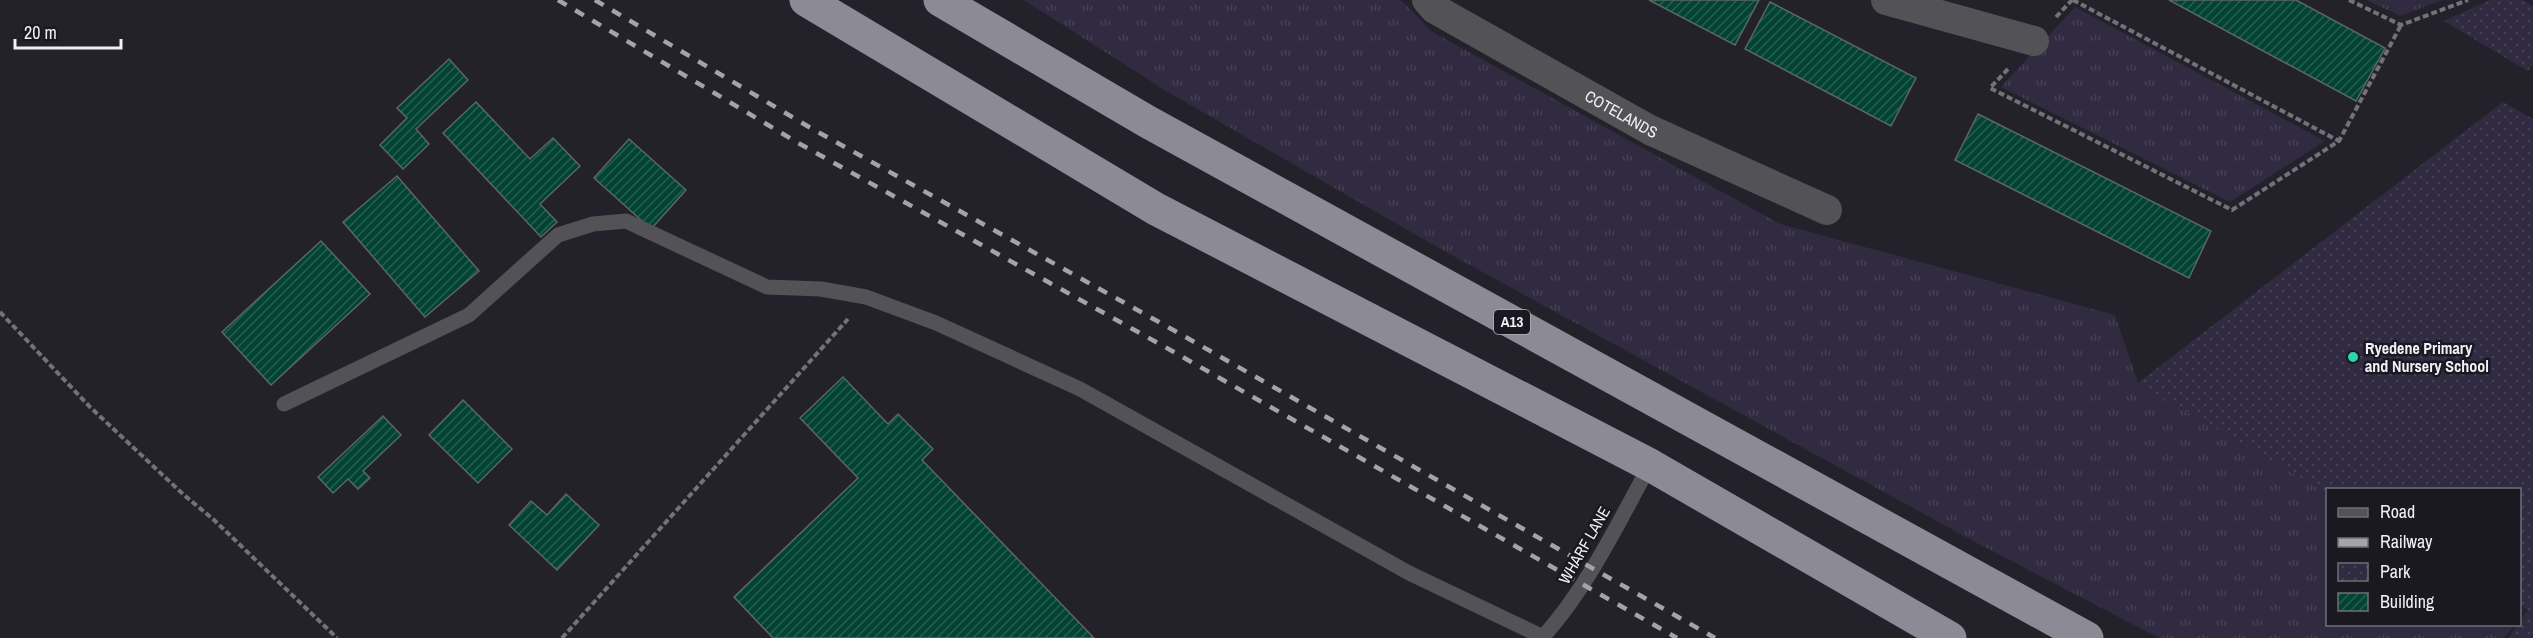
<svg xmlns="http://www.w3.org/2000/svg" width="2533" height="638" font-family="'Archivo Narrow',sans-serif">
<style>
.grass{fill:url(#grass-tufts)}
.park{fill:url(#park-dots)}
.building{fill:url(#building-hatch);stroke:#5b6762;stroke-width:1.5}
.lines{fill:none;stroke-linecap:round;stroke-linejoin:round}
.path{stroke:#737279;stroke-width:4;stroke-dasharray:6 3;stroke-linecap:butt}
.service{stroke:#535256;stroke-width:15}
.minor{stroke:#535256;stroke-width:30}
.trunk{stroke:#8c8a94;stroke-width:33}
.rail{stroke:#a4a3a9;stroke-width:4.5;stroke-dasharray:10 10;stroke-linecap:butt}
.poi-dot{fill:#2dd4ab;stroke:#1a1820;stroke-width:2}
.labels{text-anchor:middle;stroke-width:5;stroke-linejoin:round;paint-order:stroke}
.shield{fill:#1a1820;stroke:#b0afb6;stroke-width:1.5}
.shield-label{font-size:15px;font-weight:bold;fill:#f1f0f6}
.street-label{font-size:16px;fill:#f1f0f6;stroke:#1a1820}
.poi-label{font-size:16px;font-weight:bold;fill:#f1f0f6;stroke:#1a1820;text-anchor:start}
</style>
<defs>
<pattern id="grass-tufts" width="24" height="20" patternUnits="userSpaceOnUse" patternTransform="scale(1.5)"><rect width="24" height="20" fill="#312b41"/><path d="M3 7l-1-3M5 7V3M7 7l1-3M15 17l-1-3M17 17v-4M19 17l1-3" fill="none" stroke="#454054"/></pattern>
<pattern id="park-dots" width="8" height="8" patternUnits="userSpaceOnUse" patternTransform="scale(1.5)"><rect width="8" height="8" fill="#312b41"/><path d="M2 2h.1M6 6h.1" fill="none" stroke="#454054" stroke-width="1.8" stroke-linecap="round"/></pattern>
<pattern id="building-hatch" width="6" height="6" patternUnits="userSpaceOnUse" patternTransform="scale(1.5)"><rect width="6" height="6" fill="#034334"/><path d="M-1 1l2-2M0 6l6-6M5 7l2-2" fill="none" stroke="#285e52"/></pattern>
</defs>
<rect width="100%" height="100%" fill="#232129"/>
<path class="grass" d="M1024 0H1401L1431 31 1780 224 2115 315 2138 383 2327 493 2328 624 2515 625 2504 638H2159L1977 543 1437 247 1166 91Z
M2367 0H2442L2400 16Z
M2075 7 2325 141 2230 202 2001 87Z"/>
<path class="park" d="M2490 0H2522L2533 6V64L2528 71 2444 21Z
M2503 102 2533 119V638H2508L2528 610 2520 605V490H2328L2327 493 2138 383Z"/>
<path class="building" d="M1649 0H1759L1735 45Z
M2169 0H2296L2385 48 2356 101Z
M1770 2 1916 78 1891 126 1745 49Z
M449 59 468 80 416 129 429 144 403 169 380 145 407 118 397 108Z
M476 102 530 159 553 138 580 166 540 204 557 222 541 237 443 133Z
M1978 114 2211 231 2189 278 1955 160Z
M629 139 686 190 651 229 594 178Z
M397 176 479 271 425 317 343 222Z
M321 241 370 294 271 385 222 332Z
M843 377 888 424 898 414 933 449 922 460 1094 638H773L734 597 858 478 800 418Z
M463 400 512 449 478 483 429 435Z
M383 416 401 435 363 471 370 478 358 489 348 479 333 493 318 477Z
M566 494 599 525 557 570 509 525 531 501 547 515Z"/>
<g class="lines">
<path class="path" d="M2073 0 2339 141
M2349 0 2401 25 2468 0
M2056 17 2072 0
M2008 69 1990 88 2232 210 2339 141 2401 25
M0 312 90 407 184 495 213 519 337 638
M562 638 848 319"/>
<path class="service" d="M284 404 469 315 558 235 593 224 626 221 767 287 821 289 866 297 936 323 1080 389 1409 573 1543 637
M1542 638C1588 587 1617 525 1650 465"/>
<g class="minor">
<path id="s1" d="M1427 0 1435 9 1650 130 1827 210"/>
<path d="M1886 0 2034 41"/>
</g>
<path class="trunk" d="M806 0 1156 209 1650 465 1950 638
M940 0 1148 122 2087 638"/>
<path class="rail" d="M558 0 800 144 1165 347 1677 638
M595 0 809 127 1175 331 1715 638"/>
</g>
<circle class="poi-dot" cx="2353" cy="357" r="6"/>
<g class="labels">
<rect class="shield" x="1494" y="310" width="36" height="24" rx="4.5"/>
<g class="shield-label">
<text x="1512" y="327">A13</text>
</g>
<g class="street-label">
<text dy="6" stroke="none"><textPath href="#s1" startOffset="226">COTELANDS</textPath></text>
<text transform="translate(1584 545) rotate(-60)" y="6">WHARF LANE</text>
</g>
<g class="poi-label">
<text x="2365" y="354">Ryedene Primary<tspan x="2365" dy="18">and Nursery School</tspan></text>
</g>
</g>
<rect x="2326" y="488" width="195" height="138" fill="#1a1820" stroke="#706e76" stroke-width="1.5"/>
<rect x="2338" y="508" width="30" height="9" fill="#535256" stroke="#706e76" stroke-width="1.5"/>
<text x="2380" y="518" font-size="18" fill="#f1f0f6">Road</text>
<rect x="2338" y="538" width="30" height="9" fill="#a4a3a9" stroke="#706e76" stroke-width="1.5"/>
<text x="2380" y="548" font-size="18" fill="#f1f0f6">Railway</text>
<rect x="2338" y="563" width="30" height="18" fill="url(#park-dots)" stroke="#706e76" stroke-width="1.5"/>
<text x="2380" y="578" font-size="18" fill="#f1f0f6">Park</text>
<rect x="2338" y="593" width="30" height="18" fill="url(#building-hatch)" stroke="#706e76" stroke-width="1.5"/>
<text x="2380" y="608" font-size="18" fill="#f1f0f6">Building</text>
<path d="M15 39v9h106v-9" fill="none" stroke="#f1f0f6" stroke-width="3"/>
<text x="24" y="39" font-size="18" fill="#f1f0f6" stroke="#1a1820" stroke-width="4.5" paint-order="stroke">20 m</text>
</svg>
